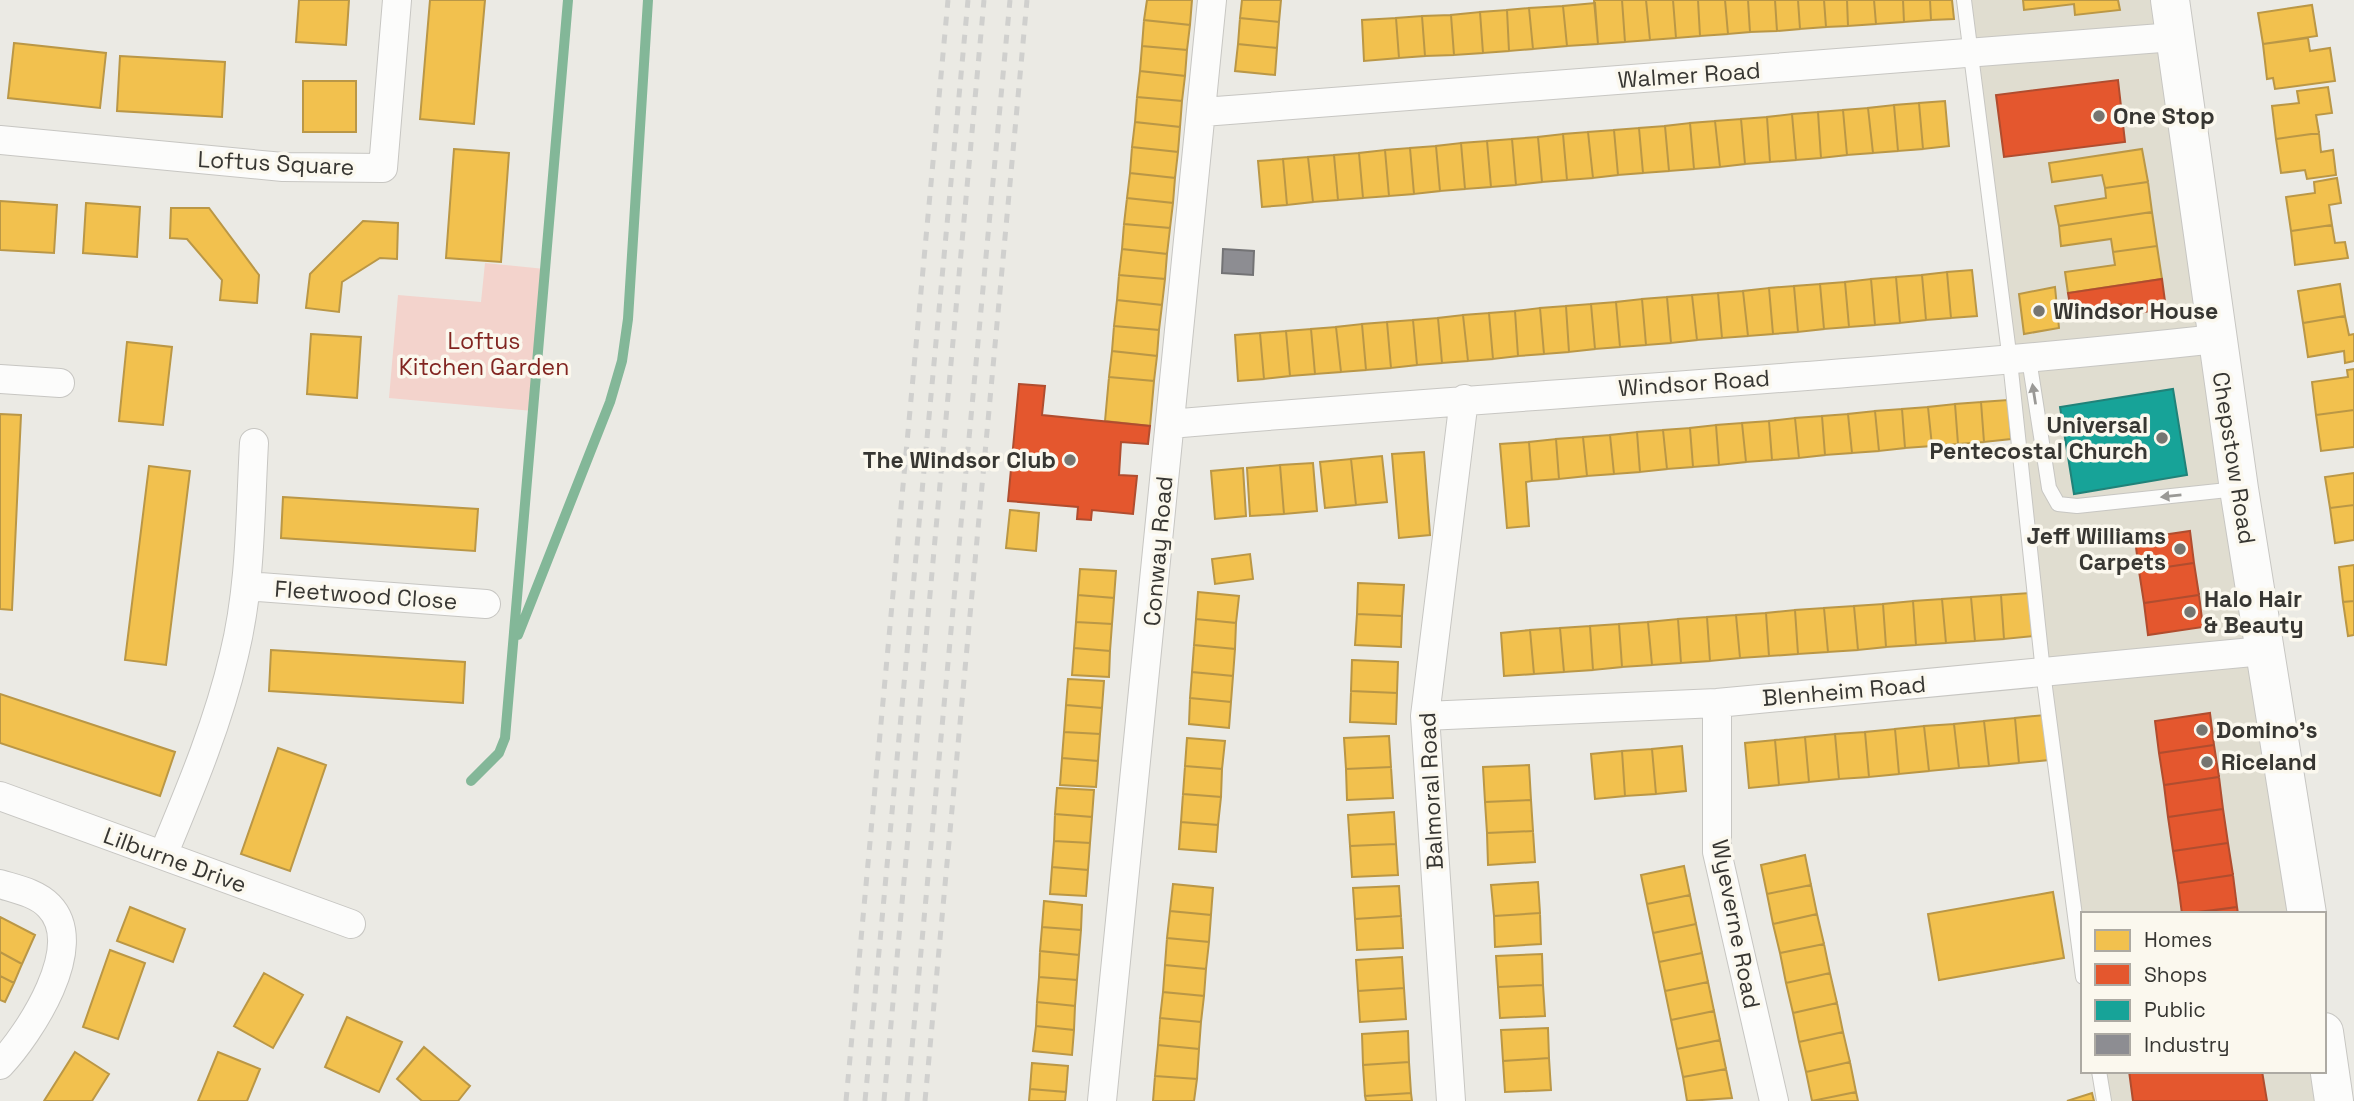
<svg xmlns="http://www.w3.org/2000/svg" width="2354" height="1101" font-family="'Space Grotesk',sans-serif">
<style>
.built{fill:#e0ddd0}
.green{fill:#f3d3cc}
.homes{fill:#f2c14e;stroke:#ba9746;stroke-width:2}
.shops{fill:#e4572e;stroke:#b04d2f;stroke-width:2}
.public{fill:#17a398;stroke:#218279;stroke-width:2}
.industry{fill:#8d8d92;stroke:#737375;stroke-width:2}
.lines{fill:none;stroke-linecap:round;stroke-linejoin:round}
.stream{stroke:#83b798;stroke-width:10}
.lane-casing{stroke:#c7c6c2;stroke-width:16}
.street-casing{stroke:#c7c6c2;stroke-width:30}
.secondary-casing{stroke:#c7c6c2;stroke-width:40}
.lane{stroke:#fcfcfb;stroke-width:14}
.street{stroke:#fcfcfb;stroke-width:28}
.secondary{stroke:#fcfcfb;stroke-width:38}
.rail{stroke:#d0d0ce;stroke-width:5;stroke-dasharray:9 9;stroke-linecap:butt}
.oneway{fill:#9a9996}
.poi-dot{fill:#767570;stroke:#fbf8ee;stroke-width:2.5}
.labels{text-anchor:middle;stroke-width:7;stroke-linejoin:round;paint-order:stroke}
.street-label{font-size:23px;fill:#373632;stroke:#fbf8ee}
.poi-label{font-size:23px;font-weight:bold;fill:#373632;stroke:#fbf8ee;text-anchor:start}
.park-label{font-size:23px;fill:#822521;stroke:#fbf8ee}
</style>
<rect width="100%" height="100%" fill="#ebeae4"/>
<path class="built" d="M1964 0H2170L2307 914H2083V977Z
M2099 1071H2324L2334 1101H2104Z"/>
<path class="green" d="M485 263 545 269 533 411 389 398 398 295 481 302Z"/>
<path class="homes" d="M299 0H349L346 45 296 42Z
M430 0H485L474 124 420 119Z
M1147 0H1192L1190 25 1144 20Z
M1242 0H1281L1279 22 1240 18Z
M1594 0H1622L1625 42 1598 44Z
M1622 0H1646L1650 40 1625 42Z
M1646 0H1673L1676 38 1650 40Z
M1673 0H1698L1700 36 1676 38Z
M1698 0H1725L1728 34 1700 36Z
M1725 0H1748L1750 32 1728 34Z
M1748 0H1775L1777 31 1750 32Z
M1775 0H1798L1800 29 1777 31Z
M1798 0H1824L1826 27 1800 29Z
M1824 0H1847L1848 26 1826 27Z
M1847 0H1874L1876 24 1848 26Z
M1874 0H1903L1904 22 1876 24Z
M1903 0H1930L1931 20 1904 22Z
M1930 0H1952L1954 19 1931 20Z
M2023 0H2118L2120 10 2075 15 2074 4 2024 10Z
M1595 3 1598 44 1567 46 1563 6Z
M2312 5 2317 36 2263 44 2258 13Z
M1563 6 1567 46 1533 49 1529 8Z
M1529 8 1533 49 1509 51 1507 10Z
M1507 10 1509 51 1483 53 1480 12Z
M1480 12 1483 53 1454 55 1451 15Z
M1451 15 1454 55 1425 56 1422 16Z
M1422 16 1425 56 1399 58 1396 18Z
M1240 18 1279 22 1277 48 1238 44Z
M1396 18 1399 58 1364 61 1362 20Z
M1144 20 1190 25 1187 50 1142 46Z
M2308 38 2310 51 2330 48 2335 81 2275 89 2273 78 2267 79 2263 44Z
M14 43 106 53 100 108 8 98Z
M1238 44 1277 48 1275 75 1235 71Z
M1142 46 1187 50 1185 76 1140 71Z
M120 56 225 62 222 117 117 111Z
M1140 71 1185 76 1182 101 1137 97Z
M303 81H356V132H303Z
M2328 87 2332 113 2316 115 2319 133 2276 139 2272 106 2299 103 2297 91Z
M1137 97 1182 101 1180 127 1135 122Z
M1945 101 1949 146 1923 149 1919 103Z
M1919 103 1923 149 1898 151 1894 105Z
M1894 105 1898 151 1873 153 1868 108Z
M1868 108 1873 153 1847 155 1843 110Z
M1843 110 1847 155 1821 158 1818 112Z
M1818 112 1821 158 1796 160 1792 114Z
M1792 114 1796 160 1770 162 1767 117Z
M1767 117 1770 162 1745 164 1741 119Z
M1741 119 1745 164 1720 167 1715 121Z
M1715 121 1720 167 1694 169 1690 123Z
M1135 122 1180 127 1178 152 1132 147Z
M1690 123 1694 169 1669 171 1665 126Z
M1665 126 1669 171 1643 173 1639 128Z
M1639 128 1643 173 1618 175 1614 130Z
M1614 130 1618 175 1593 178 1588 132Z
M1588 132 1593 178 1567 180 1563 134Z
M2319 133 2321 152 2333 150 2336 175 2307 179 2305 170 2281 173 2276 139Z
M1563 134 1567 180 1542 182 1538 137Z
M1538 137 1542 182 1516 185 1512 139Z
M1512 139 1516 185 1491 187 1487 141Z
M1487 141 1491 187 1465 189 1461 143Z
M1461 143 1465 189 1440 191 1436 146Z
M1436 146 1440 191 1414 194 1410 148Z
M1132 147 1178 152 1175 178 1130 173Z
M1410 148 1414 194 1389 196 1385 150Z
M454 149 509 153 501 262 446 258Z
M2142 149 2148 182 2105 188 2102 175 2052 182 2049 163Z
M1385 150 1389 196 1363 198 1359 153Z
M1359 153 1363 198 1338 200 1334 155Z
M1334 155 1338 200 1313 202 1308 157Z
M1308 157 1313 202 1287 205 1283 159Z
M1283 159 1287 205 1262 207 1258 161Z
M1130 173 1175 178 1173 203 1127 198Z
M2337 178 2341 203 2329 205 2332 225 2291 231 2286 197 2315 193 2314 182Z
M2148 182 2152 212 2059 226 2055 206 2106 198 2105 188Z
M1127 198 1173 203 1170 228 1124 224Z
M0 201 57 205 54 253 0 250Z
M86 203 140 207 137 257 83 253Z
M171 208H209L259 275 257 303 220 300 222 280 187 239 170 238Z
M2152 212 2157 246 2113 252 2111 239 2061 246 2059 226Z
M363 221 398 223 397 259 380 258 342 282 339 312 306 308 310 274Z
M1124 224 1170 228 1167 254 1122 249Z
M2332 225 2335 243 2345 242 2348 258 2295 265 2291 231Z
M2157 246 2162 279 2068 293 2065 272 2115 265 2113 252Z
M1122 249 1167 254 1165 279 1119 275Z
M1972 270 1977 316 1951 318 1947 272Z
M1947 272 1951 318 1926 320 1922 275Z
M1119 275 1165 279 1162 305 1117 300Z
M1922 275 1926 320 1900 323 1896 277Z
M1896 277 1900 323 1875 325 1871 279Z
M1871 279 1875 325 1849 327 1845 282Z
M1845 282 1849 327 1824 329 1820 284Z
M1820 284 1824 329 1798 332 1794 286Z
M2340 284 2345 316 2303 323 2298 291Z
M1794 286 1798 332 1773 334 1769 288Z
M2055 287 2059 328 2024 334 2019 294Z
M1769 288 1773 334 1748 336 1743 291Z
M1743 291 1748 336 1722 338 1718 293Z
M1718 293 1722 338 1697 340 1692 295Z
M1692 295 1697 340 1671 343 1667 297Z
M1667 297 1671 343 1646 345 1642 299Z
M1642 299 1646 345 1620 347 1616 302Z
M1117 300 1162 305 1159 330 1114 326Z
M1616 302 1620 347 1595 349 1591 304Z
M1591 304 1595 349 1569 352 1566 306Z
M1566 306 1569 352 1544 354 1540 308Z
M1540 308 1544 354 1518 356 1515 311Z
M1515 311 1518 356 1493 359 1489 313Z
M1489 313 1493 359 1468 361 1463 315Z
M1463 315 1468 361 1442 363 1438 318Z
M2345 316 2349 335 2354 334V361L2345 363 2344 351 2308 357 2303 323Z
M1438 318 1442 363 1417 365 1413 320Z
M1413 320 1417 365 1391 368 1387 322Z
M1387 322 1391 368 1366 370 1362 324Z
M1362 324 1366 370 1341 372 1336 327Z
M1114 326 1159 330 1157 356 1112 351Z
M1336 327 1341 372 1315 374 1311 329Z
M1311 329 1315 374 1290 376 1286 331Z
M1286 331 1290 376 1264 379 1260 333Z
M1260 333 1264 379 1238 381 1235 335Z
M311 334 361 337 357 398 307 394Z
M127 342 172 347 163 425 119 421Z
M1112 351 1157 356 1154 381 1109 377Z
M2354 369V410L2316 415 2312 382 2348 377 2347 370Z
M1109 377 1154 381 1150 426 1105 421Z
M2008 400 2011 439 1984 442 1981 402Z
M1981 402 1984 442 1958 444 1955 404Z
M1955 404 1958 444 1932 446 1928 407Z
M1928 407 1932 446 1905 448 1902 409Z
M1902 409 1905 448 1879 451 1875 411Z
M2354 410V447L2321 451 2316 415Z
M1875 411 1879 451 1852 453 1848 414Z
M0 414 21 415 12 610 0 609Z
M1848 414 1852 453 1825 455 1822 416Z
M1822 416 1825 455 1799 458 1795 418Z
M1795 418 1799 458 1772 460 1769 421Z
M1769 421 1772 460 1746 462 1742 423Z
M1742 423 1746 462 1719 465 1716 425Z
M1716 425 1719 465 1693 467 1690 428Z
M1690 428 1693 467 1667 469 1663 430Z
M1663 430 1667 469 1640 472 1637 432Z
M1637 432 1640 472 1614 474 1610 435Z
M1610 435 1614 474 1587 476 1583 437Z
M1583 437 1587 476 1559 479 1556 439Z
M1556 439 1559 479 1532 481 1529 442Z
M1529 442 1532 481 1526 482 1529 526 1507 528 1500 444Z
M1424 452 1430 535 1399 538 1392 454Z
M1382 456 1387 502 1356 505 1351 459Z
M1351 459 1356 505 1325 508 1320 462Z
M1313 463 1317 511 1284 514 1280 465Z
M1280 465 1284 514 1250 516 1247 468Z
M149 466 190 471 166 665 125 660Z
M1243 468 1246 516 1215 519 1211 471Z
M2354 473V505L2330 508 2325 477Z
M283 497 478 509 475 551 281 538Z
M2354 505V540L2335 543 2330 508Z
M1010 510 1039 513 1036 551 1006 548Z
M1250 554 1253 579 1215 584 1212 559Z
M2354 565V601L2343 602 2339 567Z
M1080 569 1116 571 1114 598 1078 595Z
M1358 583 1404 585 1402 616 1357 614Z
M1198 592 1239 596 1236 623 1196 619Z
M2030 593 2034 636 2004 639 2001 595Z
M1078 595 1114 598 1112 624 1076 622Z
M2001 595 2004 639 1975 641 1971 597Z
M1971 597 1975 641 1946 643 1942 599Z
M1942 599 1946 643 1916 645 1913 601Z
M1913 601 1916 645 1886 647 1883 604Z
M2354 601V635L2348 636 2343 602Z
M1883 604 1886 647 1858 650 1854 606Z
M1854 606 1858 650 1828 652 1824 608Z
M1824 608 1828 652 1798 654 1795 610Z
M1795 610 1798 654 1769 656 1766 613Z
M1766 613 1769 656 1740 658 1736 615Z
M1357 614 1402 616 1401 647 1355 645Z
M1736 615 1740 658 1710 661 1707 617Z
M1707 617 1710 661 1681 663 1678 619Z
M1196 619 1236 623 1235 649 1194 645Z
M1678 619 1681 663 1652 665 1648 622Z
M1076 622 1112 624 1110 651 1074 648Z
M1648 622 1652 665 1622 667 1619 624Z
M1619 624 1622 667 1593 670 1590 626Z
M1590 626 1593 670 1564 672 1560 628Z
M1560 628 1564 672 1534 674 1530 630Z
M1530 630 1534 674 1504 676 1501 633Z
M1194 645 1235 649 1233 676 1192 672Z
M1074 648 1110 651 1109 677 1072 675Z
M271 650 465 662 463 703 269 691Z
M1352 660 1398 662 1397 693 1351 691Z
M1192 672 1233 676 1231 702 1190 698Z
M1068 679 1104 681 1102 708 1066 705Z
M1351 691 1397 693 1396 724 1350 722Z
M0 694 175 752 160 796 0 743Z
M1190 698 1231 702 1229 728 1189 724Z
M1066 705 1102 708 1100 734 1064 732Z
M2045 715 2049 760 2019 763 2015 718Z
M2015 718 2019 763 1989 766 1984 721Z
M1984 721 1989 766 1959 768 1954 724Z
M1954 724 1959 768 1929 771 1924 726Z
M1924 726 1929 771 1899 774 1895 729Z
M1895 729 1899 774 1869 777 1865 732Z
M1064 732 1100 734 1098 761 1062 758Z
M1865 732 1869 777 1839 779 1835 734Z
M1835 734 1839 779 1809 782 1805 737Z
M1389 736 1391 767 1346 769 1344 738Z
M1805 737 1809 782 1779 785 1775 740Z
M1187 738 1225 741 1222 769 1185 766Z
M1775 740 1779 785 1749 788 1745 743Z
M1682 746 1686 791 1656 794 1652 749Z
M278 748 326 765 290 871 241 854Z
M1652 749 1656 794 1625 796 1622 751Z
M1622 751 1625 796 1595 799 1591 754Z
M1062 758 1098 761 1096 787 1060 785Z
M1529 765 1531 800 1485 802 1483 767Z
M1185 766 1222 769 1221 797 1183 794Z
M1391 767 1393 798 1347 800 1346 769Z
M1057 788 1094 790 1092 817 1055 814Z
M1183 794 1221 797 1218 825 1181 822Z
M1531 800 1533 831 1487 833 1485 802Z
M1394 812 1396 844 1350 846 1348 815Z
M1055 814 1092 817 1090 843 1054 841Z
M1181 822 1218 825 1216 852 1179 849Z
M1533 831 1535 862 1488 865 1487 833Z
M1054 841 1090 843 1088 870 1052 867Z
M1396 844 1398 875 1352 877 1350 846Z
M1805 855 1811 885 1767 894 1761 865Z
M1684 866 1690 895 1647 904 1641 875Z
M1052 867 1088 870 1086 896 1050 894Z
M1538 882 1540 913 1494 916 1491 885Z
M1173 884 1213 888 1211 915 1170 911Z
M1811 885 1817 914 1773 924 1767 894Z
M1399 886 1401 916 1355 919 1353 888Z
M2053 892 2064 958 1939 980 1928 914Z
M1690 895 1696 924 1653 933 1647 904Z
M1044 901 1082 905 1081 930 1042 927Z
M130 907 185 929 173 962 117 941Z
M1170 911 1211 915 1209 942 1167 938Z
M1540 913 1541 944 1495 947 1494 916Z
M1817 914 1824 944 1780 953 1773 924Z
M1401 916 1403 948 1357 950 1355 919Z
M0 917 35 935 22 964 0 952Z
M1696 924 1702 953 1659 962 1653 933Z
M1042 927 1081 930 1079 955 1040 951Z
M1167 938 1209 942 1206 969 1165 965Z
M1824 944 1830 973 1786 983 1780 953Z
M110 950 145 963 118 1039 83 1027Z
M1040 951 1079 955 1077 980 1039 977Z
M0 952 22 964 14 983 0 976Z
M1702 953 1708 982 1665 991 1659 962Z
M1542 954 1543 985 1498 987 1496 956Z
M1402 957 1404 988 1358 991 1356 960Z
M1165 965 1206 969 1204 996 1163 992Z
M264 973 303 995 273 1048 234 1026Z
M1830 973 1837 1003 1793 1013 1786 983Z
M0 976 14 983 5 1002 0 1000Z
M1039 977 1077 980 1075 1006 1037 1002Z
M1708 982 1714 1011 1671 1020 1665 991Z
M1543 985 1545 1016 1500 1018 1498 987Z
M1404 988 1406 1019 1360 1022 1358 991Z
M1163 992 1204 996 1201 1022 1160 1018Z
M1037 1002 1075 1006 1074 1030 1036 1026Z
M1837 1003 1843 1032 1799 1042 1793 1013Z
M1714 1011 1720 1040 1677 1049 1671 1020Z
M347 1017 402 1042 379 1092 325 1067Z
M1160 1018 1201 1022 1199 1049 1158 1045Z
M1036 1026 1074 1030 1072 1055 1033 1051Z
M1548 1028 1549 1058 1503 1061 1501 1030Z
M1408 1031 1409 1062 1363 1065 1362 1034Z
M1843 1032 1850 1062 1806 1072 1799 1042Z
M1720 1040 1726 1069 1683 1077 1677 1049Z
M1158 1045 1199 1049 1197 1079 1155 1076Z
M424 1047 470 1086 458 1101H422L397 1079Z
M75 1052 109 1074 92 1101H44Z
M218 1052 260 1069 247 1101H198Z
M1549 1058 1551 1090 1505 1092 1503 1061Z
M1409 1062 1411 1093 1365 1096 1363 1065Z
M1850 1062 1856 1092 1812 1101 1806 1072Z
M1032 1063 1068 1066 1066 1092 1030 1089Z
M1726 1069 1732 1098 1687 1101 1683 1077Z
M1155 1076 1197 1079 1194 1101H1153Z
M1030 1089 1066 1092 1065 1101H1029Z
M1856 1092 1858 1101H1812Z
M1411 1093 1412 1101H1366L1365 1096Z
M2092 1093 2094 1101H2067Z"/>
<path class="shops" d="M2118 80 2125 142 2004 157 1996 95Z
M2162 279 2166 309 2122 315 2121 304 2071 311 2068 293Z
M1019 384 1045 386 1042 415 1150 426 1148 444 1121 442 1119 475 1137 476 1133 514 1092 510 1091 520 1077 519 1078 507 1008 501Z
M2190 531 2194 563 2139 571 2135 539Z
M2194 563 2199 595 2144 603 2139 571Z
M2199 595 2203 627 2148 635 2144 603Z
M2210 713 2214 745 2159 753 2155 721Z
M2214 745 2219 777 2164 785 2159 753Z
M2219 777 2223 809 2168 817 2164 785Z
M2223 809 2228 843 2173 851 2168 817Z
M2228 843 2233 875 2178 883 2173 851Z
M2233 875 2237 907 2182 914 2178 883Z
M2237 907 2238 914H2188Z
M2129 1071H2262L2267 1101H2133Z"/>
<path class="public" d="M2173 389 2187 475 2074 494 2060 407Z"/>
<path class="industry" d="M1223 249 1254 251 1253 275 1222 273Z"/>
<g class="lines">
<path class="stream" d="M518 635 610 402 622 361 628 319 648 0
M471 781 499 753 505 738 568 0"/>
<defs>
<path id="lane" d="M1964 0 2010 361 2043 672 2083 977
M2029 359 2049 488 2058 504 2077 506 2237 489
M2099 1071 2104 1101"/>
<path id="street" d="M1203 112 2174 37
M0 140 283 167 383 168 397 0
M0 379 60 383
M1170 424C1519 394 1869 377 2216 339
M246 586 486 604
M1717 703V852L1774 1101
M1425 716 1717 703 2263 651
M0 796 351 924
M163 855C190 790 218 724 234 655 251 586 250 514 254 443
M0 884C16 889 37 893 49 906 88 946 29 1034 0 1065
M1102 1101 1212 0
M1451 1101 1425 716 1464 399"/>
<path id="secondary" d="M2170 0 2239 489 2307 914
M2324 1032 2334 1101"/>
</defs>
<use href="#lane" class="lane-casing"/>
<use href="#street" class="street-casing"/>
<use href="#secondary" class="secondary-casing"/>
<use href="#lane" class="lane"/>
<use href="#street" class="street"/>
<use href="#secondary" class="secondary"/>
<path class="rail" d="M846 1101 948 0
M865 1101 968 0
M884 1101 984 0
M907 1101 1010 0
M925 1101 1027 0"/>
</g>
<defs><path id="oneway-solid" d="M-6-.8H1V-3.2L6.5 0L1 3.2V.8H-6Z" transform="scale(1.75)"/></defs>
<g class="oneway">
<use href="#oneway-solid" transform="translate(2034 394) rotate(-99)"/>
<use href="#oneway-solid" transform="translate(2171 496) rotate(174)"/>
</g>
<g class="poi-dot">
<circle cx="2099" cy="116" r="7"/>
<circle cx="2039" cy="311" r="7"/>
<circle cx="2162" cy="438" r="7"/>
<circle cx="1070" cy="460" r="7"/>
<circle cx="2180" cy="549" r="7"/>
<circle cx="2190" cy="612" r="7"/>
<circle cx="2202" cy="730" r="7"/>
<circle cx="2207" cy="762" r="7"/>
</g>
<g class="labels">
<g class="street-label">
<text transform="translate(1689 75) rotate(-4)" y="8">Walmer Road</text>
<text transform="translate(276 163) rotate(3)" y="8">Loftus Square</text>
<text transform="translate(1694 383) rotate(-4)" y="8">Windsor Road</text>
<text transform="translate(2234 458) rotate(81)" y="8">Chepstow Road</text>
<text transform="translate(1158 551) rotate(-85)" y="8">Conway Road</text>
<text transform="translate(366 595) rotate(4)" y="8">Fleetwood Close</text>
<text transform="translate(1844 691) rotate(-5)" y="8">Blenheim Road</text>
<text transform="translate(1431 791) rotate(-93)" y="8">Balmoral Road</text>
<text transform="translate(175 860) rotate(20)" y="8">Lilburne Drive</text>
<text transform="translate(1736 924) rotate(79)" y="8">Wyeverne Road</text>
</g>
<g class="poi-label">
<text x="2113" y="124">One Stop</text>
<text x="2053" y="319">Windsor House</text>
<text x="2148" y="433" text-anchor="end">Universal<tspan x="2148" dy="26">Pentecostal Church</tspan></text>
<text x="1056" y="468" text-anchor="end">The Windsor Club</text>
<text x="2166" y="544" text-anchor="end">Jeff Williams<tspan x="2166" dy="26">Carpets</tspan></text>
<text x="2204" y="607">Halo Hair<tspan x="2204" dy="26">&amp; Beauty</tspan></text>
<text x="2216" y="738">Domino's</text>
<text x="2221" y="770">Riceland</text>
</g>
<g class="park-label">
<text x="484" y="349">Loftus<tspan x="484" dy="26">Kitchen Garden</tspan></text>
</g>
</g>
<rect x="2081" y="912" width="245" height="161" fill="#fbf8ee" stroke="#adaaa3" stroke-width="2"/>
<rect x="2095" y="930" width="35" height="21" fill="#f2c14e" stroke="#adaaa3" stroke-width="2"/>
<text x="2144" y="947" font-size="21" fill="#373632">Homes</text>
<rect x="2095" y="964" width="35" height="21" fill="#e4572e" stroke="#adaaa3" stroke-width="2"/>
<text x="2144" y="982" font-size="21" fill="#373632">Shops</text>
<rect x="2095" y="1000" width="35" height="21" fill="#17a398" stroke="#adaaa3" stroke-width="2"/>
<text x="2144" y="1017" font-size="21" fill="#373632">Public</text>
<rect x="2095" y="1034" width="35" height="21" fill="#8d8d92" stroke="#adaaa3" stroke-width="2"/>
<text x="2144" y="1052" font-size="21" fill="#373632">Industry</text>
</svg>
